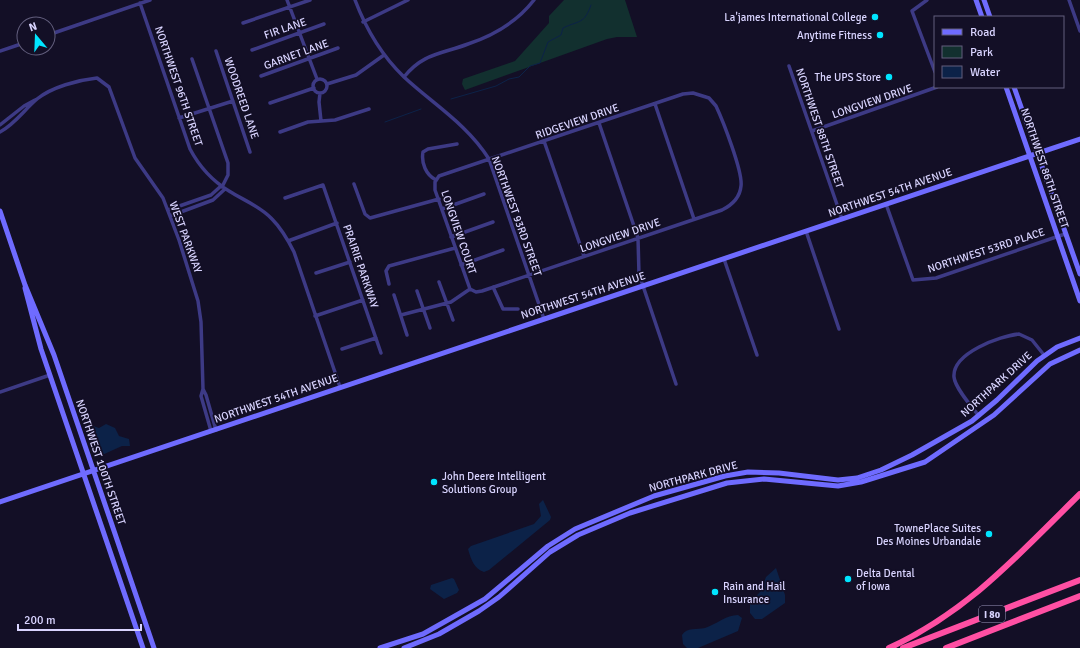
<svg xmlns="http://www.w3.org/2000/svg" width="1080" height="648" font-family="Signika,sans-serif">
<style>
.green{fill:#12302f}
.water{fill:#0c2248}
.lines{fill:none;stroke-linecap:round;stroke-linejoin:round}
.stream{stroke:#0c2248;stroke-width:1}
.street{stroke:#3d3a85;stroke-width:3.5}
.secondary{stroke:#6f6bff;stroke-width:5}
.highway{stroke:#ff4fa3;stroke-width:6}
.poi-dot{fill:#00e5ff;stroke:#130f26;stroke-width:1.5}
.labels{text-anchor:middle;stroke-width:3.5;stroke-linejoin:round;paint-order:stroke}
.shield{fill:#130f26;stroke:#9e99be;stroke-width:1}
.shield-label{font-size:10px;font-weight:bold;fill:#d9d4ff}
.poi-label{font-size:11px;fill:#d9d4ff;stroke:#130f26;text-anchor:end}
.street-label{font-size:11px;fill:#d9d4ff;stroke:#130f26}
</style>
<rect width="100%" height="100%" fill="#130f26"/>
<path class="green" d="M564 0H625L637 37H617L607 39 465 90 462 84 463 79 515 61 549 23V16Z"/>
<path class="water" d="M106 424 115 428 119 436 129 439 130 446H122L102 455 96 454 87 426 90 425 99 428Z
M543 500 551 517 550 520 489 570 484 572C474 569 471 559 468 549L471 546 534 524 541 516 539 504Z
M776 568 785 595V603L762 619H755L750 613V602L761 591 766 577Z
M452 578 454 579 459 590 457 593 444 599 430 589 431 585Z
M738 615 742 618 738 631 698 648H687L683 644 682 635C687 627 697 630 705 628 717 624 726 615 738 615Z"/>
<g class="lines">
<path class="stream" d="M451 99 496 86 509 79 519 77 530 66 540 63 548 42 561 35 563 28C579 20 584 25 591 5
M385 122 421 109"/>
<path class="street" d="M287 0 317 79
M355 0C366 29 381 55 404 77 433 104 467 124 489 159L544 319
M927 0 912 11 935 72
M1069 0 1080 31
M140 3 190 149C199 166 211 180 229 191 243 200 260 206 272 219 282 229 288 240 294 252L340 387
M363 22 408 0
M243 23 310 0
M48 35 150 0
M252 50 324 24
M0 51 24 43
M216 51 250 152
M192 59 228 163V175L222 187
M789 66 842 219
M261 76 338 48
M404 77C423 53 442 54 468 44 495 35 517 22 534 0
M313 86a7 7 0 1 1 14 0a7 7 0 1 1-14 0Z
M327 84 356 75 384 55
M320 93 319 102 321 121
M693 93 709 98 716 106C723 121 743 172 741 186 740 197 732 205 722 210L482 291 476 292 470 289 435 190V182L439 176 683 94Z
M270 103 314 88
M655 104 694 219
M179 118 233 101
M599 123 638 238 639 274 676 384
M0 125 24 106 35 100
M812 131 937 87
M0 132C15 124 24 110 37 99 52 87 78 80 97 78L109 87 135 158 163 198 179 240 198 301 201 322 203 389 201 396 211 431
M280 132 308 122 335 120 369 109
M544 141 584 256
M436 180C426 175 421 163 423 152L428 149 457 144
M354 184 365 214 370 218 439 199
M285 198 323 185 381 353
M886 204 913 280 936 278 1065 234
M442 209 484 194
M168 210 211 195 221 186
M170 216 213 200 225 189
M806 231 839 329
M451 237 493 222
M288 241 337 223
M724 259 757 355
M461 265 503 250
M316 273 350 262
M439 282 453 320
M389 284 386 271 389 266 455 248
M493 287 503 309H518
M417 291 430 328
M394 295 407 335
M401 315 451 302 470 289
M315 316 363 300
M342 349 376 338
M203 389 206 395 216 430
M0 392 50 375
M979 416C972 407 955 388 954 377 952 353 1000 336 1019 334L1032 340 1044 355"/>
<path class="secondary" d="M976 0 982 17
M984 0 990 17
M1006 87 1080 301
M1014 87 1080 274
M0 211 25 285 54 355 154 648
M25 288 41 349 143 648
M0 502 1080 139
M380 648 423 634 485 599 548 546 575 529 654 496 725 476 748 472 779 473 838 480 857 478 881 470 912 455 972 421 997 400 1037 361 1057 347 1080 338
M404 648 439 634 479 611 499 597 550 552 578 535 630 513 727 483 764 479 838 486 861 482 925 462 994 415 1050 364 1080 350"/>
<path class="highway" d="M889 648C969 611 1018 555 1080 494
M903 648 1080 580
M946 648 1080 596"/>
</g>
<g class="poi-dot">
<circle cx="875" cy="17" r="4"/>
<circle cx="880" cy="35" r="4"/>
<circle cx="889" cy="77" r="4"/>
<circle cx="434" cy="482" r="4"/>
<circle cx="989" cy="534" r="4"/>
<circle cx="848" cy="579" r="4"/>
<circle cx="715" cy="592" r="4"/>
</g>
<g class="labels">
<rect class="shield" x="979" y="606" width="26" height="16" rx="3"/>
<g class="shield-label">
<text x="992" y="618">I 80</text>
</g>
<g class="poi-label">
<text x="867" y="21">La'james International College</text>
<text x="872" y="39">Anytime Fitness</text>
<text x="881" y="81">The UPS Store</text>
<text x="442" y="480" text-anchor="start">John Deere Intelligent<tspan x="442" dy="13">Solutions Group</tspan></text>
<text x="981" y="532">TownePlace Suites<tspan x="981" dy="13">Des Moines Urbandale</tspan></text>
<text x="856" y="577" text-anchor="start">Delta Dental<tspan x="856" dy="13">of Iowa</tspan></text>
<text x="723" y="590" text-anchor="start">Rain and Hail<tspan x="723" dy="13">Insurance</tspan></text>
</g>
<g class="street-label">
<text transform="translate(285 28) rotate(-19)" y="4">FIR LANE</text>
<text transform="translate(296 54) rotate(-20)" y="4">GARNET LANE</text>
<text transform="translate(179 86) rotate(71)" y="4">NORTHWEST 96TH STREET</text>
<text transform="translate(242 98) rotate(71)" y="4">WOODREED LANE</text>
<text transform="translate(872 101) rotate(-19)" y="4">LONGVIEW DRIVE</text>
<text transform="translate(577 121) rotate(-19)" y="4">RIDGEVIEW DRIVE</text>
<text transform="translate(820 128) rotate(71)" y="4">NORTHWEST 88TH STREET</text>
<text transform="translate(1045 168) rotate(71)" y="4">NORTHWEST 86TH STREET</text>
<text transform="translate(890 192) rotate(-19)" y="4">NORTHWEST 54TH AVENUE</text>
<text transform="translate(517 216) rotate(70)" y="4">NORTHWEST 93RD STREET</text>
<text transform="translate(459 232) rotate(71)" y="4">LONGVIEW COURT</text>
<text transform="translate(620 235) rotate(-19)" y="4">LONGVIEW DRIVE</text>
<text transform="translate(186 237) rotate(70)" y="4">WEST PARKWAY</text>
<text transform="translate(986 250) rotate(-18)" y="4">NORTHWEST 53RD PLACE</text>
<text transform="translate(361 266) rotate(71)" y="4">PRAIRIE PARKWAY</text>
<text transform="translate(583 295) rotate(-18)" y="4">NORTHWEST 54TH AVENUE</text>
<text transform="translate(996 384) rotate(-42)" y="4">NORTHPARK DRIVE</text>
<text transform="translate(276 398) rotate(-19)" y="4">NORTHWEST 54TH AVENUE</text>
<text transform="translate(101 462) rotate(71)" y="4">NORTHWEST 100TH STREET</text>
<text transform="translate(693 476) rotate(-15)" y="4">NORTHPARK DRIVE</text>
</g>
</g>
<rect x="934" y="16" width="130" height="72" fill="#130f26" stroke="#625e7d"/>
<rect x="942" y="29" width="20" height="6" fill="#6f6bff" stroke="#625e7d"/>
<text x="970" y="36" font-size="12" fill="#d9d4ff">Road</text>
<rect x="942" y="46" width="20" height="12" fill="#12302f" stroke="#625e7d"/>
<text x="970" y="56" font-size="12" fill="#d9d4ff">Park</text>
<rect x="942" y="66" width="20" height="12" fill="#0c2248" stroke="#625e7d"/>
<text x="970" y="76" font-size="12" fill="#d9d4ff">Water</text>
<g transform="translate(36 36) rotate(341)"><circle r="19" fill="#130f26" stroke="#625e7d"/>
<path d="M0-3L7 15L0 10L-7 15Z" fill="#00e5ff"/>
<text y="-6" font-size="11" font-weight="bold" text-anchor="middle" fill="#d9d4ff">N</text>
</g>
<path d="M18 624v6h123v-6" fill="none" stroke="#d9d4ff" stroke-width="2"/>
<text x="24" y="624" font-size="12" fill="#d9d4ff" stroke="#130f26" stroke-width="3" paint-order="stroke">200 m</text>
</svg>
